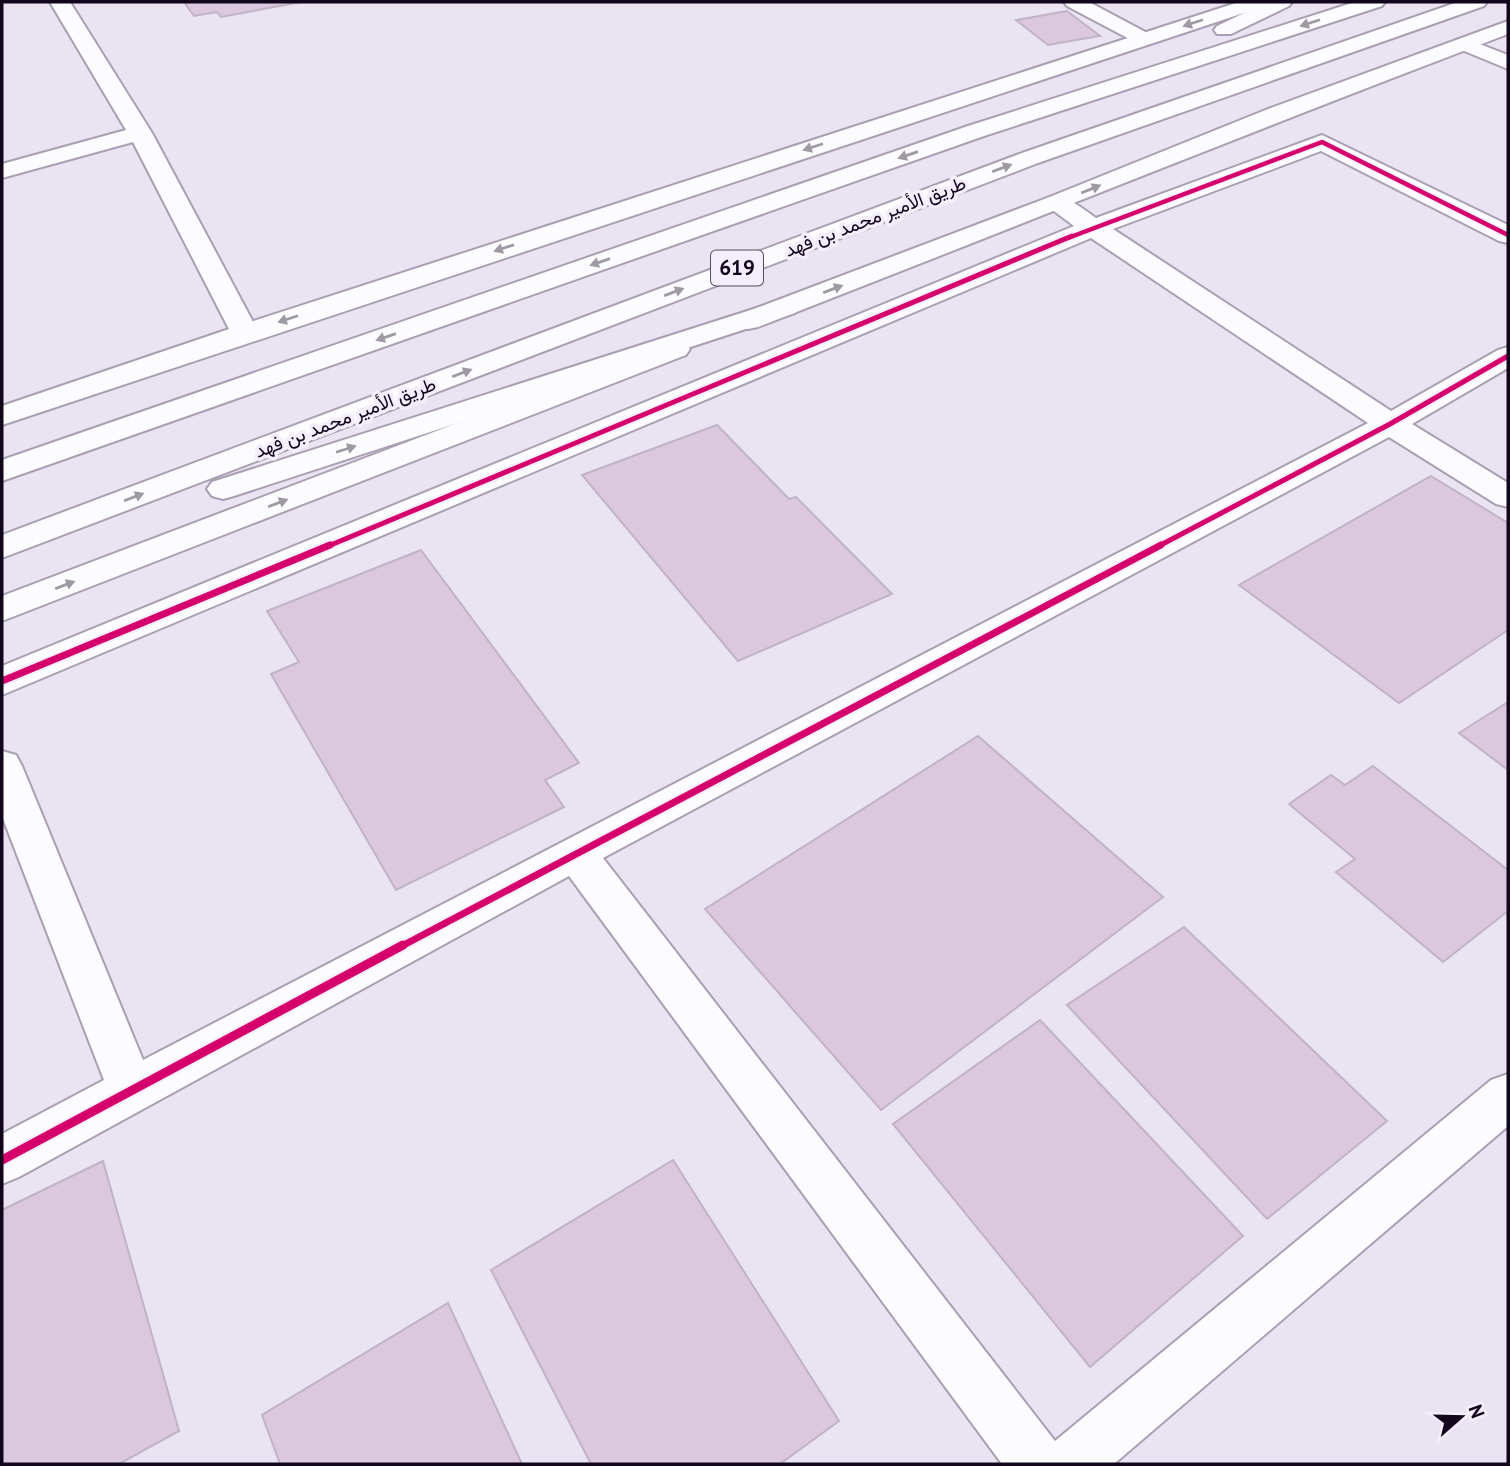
<svg xmlns="http://www.w3.org/2000/svg" width="1510" height="1466" font-family="'PT Sans',Vazirmatn,sans-serif">
<style>
.building{fill:#dbc8df;stroke:#c0b3c4;stroke-width:2}
.lines{fill:none;stroke-linecap:round;stroke-linejoin:round}
.minor-casing{stroke:#a89fb2;stroke-width:4}
.major-casing{stroke:#a89fb2;stroke-width:4}
.highway-casing{stroke:#a89fb2;stroke-width:4}
.minor{fill:#fcfbfd;fill-rule:evenodd}
.major{fill:#fcfbfd;fill-rule:evenodd}
.highway{fill:#fcfbfd;fill-rule:evenodd}
.cycleway-far3-casing{stroke:#f4edfb;stroke-width:7}
.cycleway-far2-casing{stroke:#f4edfb;stroke-width:9}
.cycleway-far1-casing{stroke:#f4edfb;stroke-width:11}
.cycleway-casing{stroke:#f4edfb;stroke-width:13}
.cycleway-far3{stroke:#d6006c;stroke-width:4.5}
.cycleway-far2{stroke:#d6006c;stroke-width:5}
.cycleway-far1{stroke:#d6006c;stroke-width:7}
.cycleway{stroke:#d6006c;stroke-width:9}
.oneway{fill:#9e99a3}
.labels{text-anchor:middle;stroke-width:7;stroke-linejoin:round;paint-order:stroke}
.far-street-label{font-size:19px;fill:#11061c;stroke:#f4edfb}
.shield{fill:#f4edfb;stroke:#554b5f;stroke-width:2}
.shield-label{font-size:21px;font-weight:bold;fill:#11061c}
</style>
<rect width="100%" height="100%" fill="#eae3f2"/>
<path class="building" d="M184 2H301L221 17 217 12 194 16Z
M1067 11 1100 36 1048 45 1016 20Z
M717 425 789 499 796 497 892 594 738 661 582 475Z
M1431 476 1508 523V630L1399 703 1239 585Z
M421 550 579 763 545 780 564 807 396 890 271 674 299 662 267 611Z
M1508 702V770L1459 733Z
M978 736 1163 897 881 1110 705 909Z
M1373 766 1508 870V911L1443 962 1336 872 1355 859 1289 804 1331 775 1345 785Z
M1184 927 1387 1121 1267 1219 1067 1005Z
M1040 1020 1243 1236 1090 1367 893 1124Z
M673 1160 839 1421 780 1464H591L491 1270Z
M103 1161 179 1431 119 1464H2V1210Z
M448 1303 522 1464H280L262 1415Z"/>
<g class="lines">
<defs>
<path id="minor" d="M50 2H70L152 133 259 333 255 339 245 342 235 339 231 333 133 142 2 178V164L126 130Z
M1064 2H1089L1151 35 1155 39 1151 43H1137L1067 6Z
M1464 38 1508 55V69L1457 48 1453 44 1457 40Z
M1322 135 1508 225V243L1499 241 1321 151 1113 229 1391 411 1498 350 1508 347V368L1412 424 1508 483V507L1496 504 1389 437 603 858 1055 1441 1491 1080 1508 1074V1126L1114 1464H1002L569 876 19 1177 2 1184V1134L104 1080 2 816V751L16 755 22 766 143 1060 1368 423 1091 238 2 695V666L1074 226 1043 203 1047 198C1066 193 1081 208 1096 218Z"/>
<path id="major" d="M1239 2H1268L1265 6 2 425V406L235 327Z
M1508 21V34C1257 129 1008 230 758 327L748 329 738 327 734 321 738 315 1047 198 1268 109Z
M676 340 686 343 690 349 686 355 2 621V596Z"/>
<path id="highway" d="M1267 2H1292L1289 6 1231 34H1217L1214 30 1217 26Z
M1355 2H1385L1382 6 984 136 2 481V460L968 126Z
M1458 2H1487L1484 6 1038 163 2 558V535L1022 153Z
M785 299 795 301 799 307 795 313 234 496 223 499 212 496 207 489 212 482Z"/>
</defs>
<use href="#minor" class="minor-casing"/>
<use href="#major" class="major-casing"/>
<use href="#highway" class="highway-casing"/>
<use href="#minor" class="minor"/>
<use href="#major" class="major"/>
<use href="#highway" class="highway"/>
<defs>
<path id="cycleway-far3" d="M1068 238 1322 142 1508 235"/>
<path id="cycleway-far2" d="M326 547 1072 236
M1157 547 1390 424 1508 356"/>
<path id="cycleway-far1" d="M2 681 330 545
M400 947 1161 545"/>
<path id="cycleway" d="M2 1160 403 945"/>
</defs>
<use href="#cycleway-far3" class="cycleway-far3-casing"/>
<use href="#cycleway-far2" class="cycleway-far2-casing"/>
<use href="#cycleway-far1" class="cycleway-far1-casing"/>
<use href="#cycleway" class="cycleway-casing"/>
<use href="#cycleway-far3" class="cycleway-far3"/>
<use href="#cycleway-far2" class="cycleway-far2"/>
<use href="#cycleway-far1" class="cycleway-far1"/>
<use href="#cycleway" class="cycleway"/>
</g>
<defs><path id="oneway-solid" d="M-6-.8H1V-3.2L6.5 0L1 3.2V.8H-6Z" transform="scale(1.75)"/></defs>
<g class="oneway">
<use href="#oneway-solid" transform="translate(1193 23) rotate(162)"/>
<use href="#oneway-solid" transform="translate(1310 23) rotate(162)"/>
<use href="#oneway-solid" transform="translate(813 147) rotate(162)"/>
<use href="#oneway-solid" transform="translate(908 155) rotate(161)"/>
<use href="#oneway-solid" transform="translate(1002 168) rotate(-21)"/>
<use href="#oneway-solid" transform="translate(1091 189) rotate(-22)"/>
<use href="#oneway-solid" transform="translate(504 248) rotate(162)"/>
<use href="#oneway-solid" transform="translate(600 262) rotate(161)"/>
<use href="#oneway-solid" transform="translate(833 289) rotate(-21)"/>
<use href="#oneway-solid" transform="translate(674 292) rotate(-21)"/>
<use href="#oneway-solid" transform="translate(288 319) rotate(162)"/>
<use href="#oneway-solid" transform="translate(386 337) rotate(161)"/>
<use href="#oneway-solid" transform="translate(462 373) rotate(-21)"/>
<use href="#oneway-solid" transform="translate(346 449) rotate(-18)"/>
<use href="#oneway-solid" transform="translate(134 497) rotate(-21)"/>
<use href="#oneway-solid" transform="translate(278 503) rotate(-21)"/>
<use href="#oneway-solid" transform="translate(65 585) rotate(-21)"/>
</g>
<g class="labels">
<g class="far-street-label">
<text transform="translate(875 216) rotate(-21)" y="7">طريق الأمير محمد بن فهد</text>
<text transform="translate(345 417) rotate(-21)" y="7">طريق الأمير محمد بن فهد</text>
</g>
<rect class="shield" x="711" y="250.5" width="52" height="35" rx="5"/>
<g class="shield-label">
<text x="737" y="275">619</text>
</g>
</g>
<rect width="1510" height="1466" fill="none" stroke="#11061c" stroke-width="7"/>
<g transform="translate(1461 1417) rotate(70)" stroke="#f4edfb" stroke-width="5" paint-order="stroke">
<path d="M0-5L12 26L0 18L-12 26Z" fill="#11061c"/>
<text y="-10" font-size="19" font-weight="bold" text-anchor="middle" fill="#11061c">N</text>
</g>
</svg>
